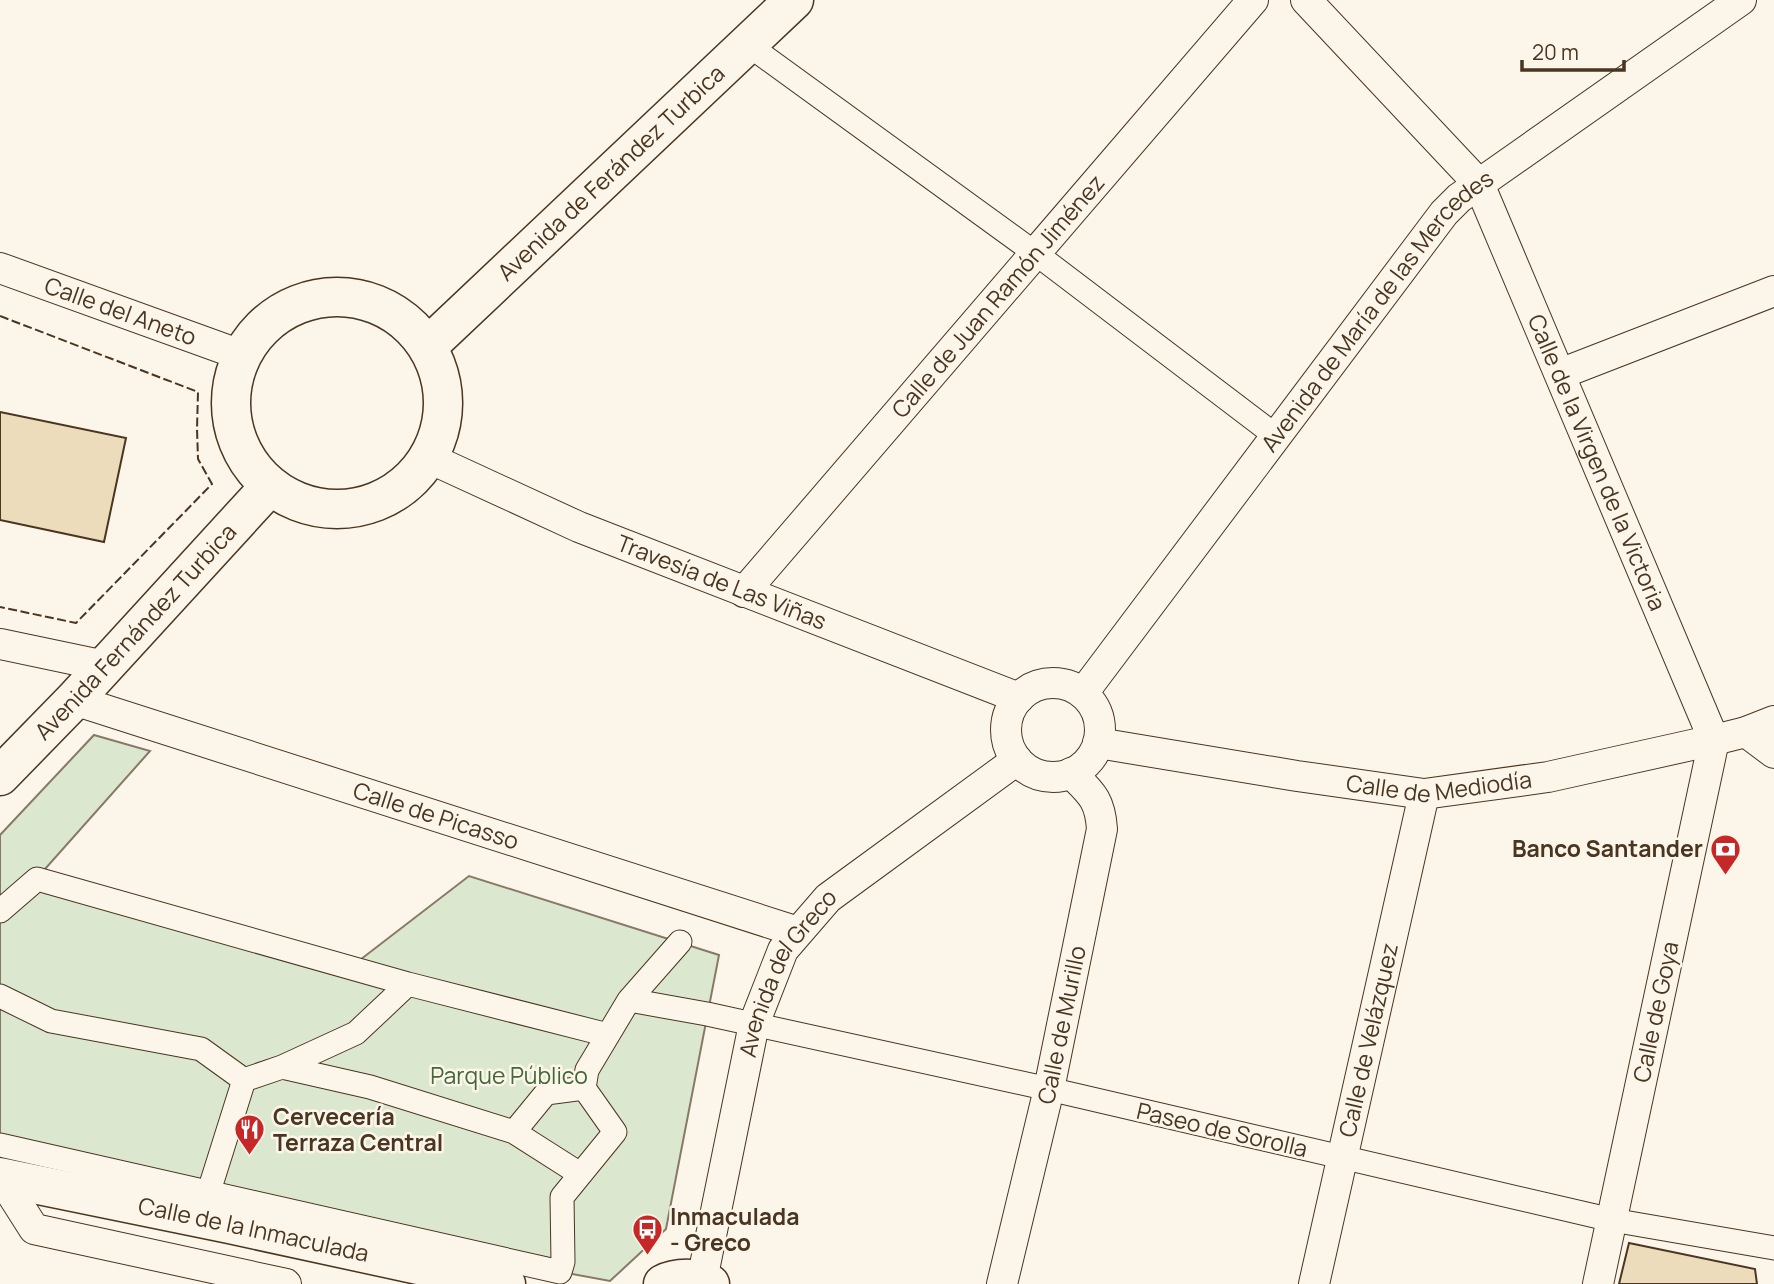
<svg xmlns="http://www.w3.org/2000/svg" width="1774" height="1284" font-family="Manrope,sans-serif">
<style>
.green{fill:#dce7d0;stroke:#887966;stroke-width:2}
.building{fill:#ecdcbc;stroke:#4a3520;stroke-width:2}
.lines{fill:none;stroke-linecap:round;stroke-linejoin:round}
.pedestrian-casing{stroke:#4a3520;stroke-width:25}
.minor-casing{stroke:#4a3520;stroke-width:32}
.tertiary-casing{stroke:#4a3520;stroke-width:41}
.pedestrian{stroke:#fbf6e9;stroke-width:23}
.minor{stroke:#fbf6e9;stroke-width:30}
.tertiary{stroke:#fbf6e9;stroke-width:38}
.fence{stroke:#4a3520;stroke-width:2;stroke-dasharray:9 3.5;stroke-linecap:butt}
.labels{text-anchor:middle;stroke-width:5;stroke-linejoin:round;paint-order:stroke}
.street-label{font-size:23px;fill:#4a3520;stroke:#fbf6e9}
.poi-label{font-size:23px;font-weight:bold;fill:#4a3520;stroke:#fbf6e9;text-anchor:start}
.park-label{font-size:23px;fill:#436837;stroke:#fbf6e9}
</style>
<rect width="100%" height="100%" fill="#fbf6e9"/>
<path class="green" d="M94 735 150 751 37 878 356 963 469 876 719 955 666 1229 610 1281 545 1269 0 1145V835Z"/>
<path class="building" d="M0 412 126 438 104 542 0 520Z
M1629 1243 1755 1269 1757 1284H1619Z"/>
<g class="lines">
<defs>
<path id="pedestrian" d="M747 44 1035 253 1276 436
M0 911 37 879 408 984
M0 996 51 1021 201 1049 244 1080
M629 1000 680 942
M514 1132 546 1093 584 1088
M0 1145 560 1272 563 1262 562 1197 615 1132 584 1088 587 1070 629 1000 707 1014 1049 1089 1612 1220 1774 1248
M580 1174 514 1132 370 1087 282 1067 356 1033 408 984 608 1035
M209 1191 244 1080 282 1067"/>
<g id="minor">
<path id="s1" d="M1306 0 1479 184 1714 740 1598 1284"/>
<path id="s2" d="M0 268 241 355"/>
<path d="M1560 374 1774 291"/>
<path id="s3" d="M429 458 579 527 1019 698"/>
<path id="s4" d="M744 592 1253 0"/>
<path d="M0 644 105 666"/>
<circle cx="1053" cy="730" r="47"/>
<path id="s5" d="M1083 693 1444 213 1459 198 1741 0"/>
<path id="s6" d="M74 700 798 932"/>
<path d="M1746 732 1774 753"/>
<path id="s7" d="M1098 743 1297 776 1424 794 1548 777 1714 740 1746 732 1774 721"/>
<path d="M1 1177 34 1229 286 1284"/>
<path id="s8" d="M702 1280 754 1024 783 950 828 898 1017 760"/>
<path id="s9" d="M1002 1284 1049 1089 1102 829C1100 799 1091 793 1071 773"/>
<path id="s10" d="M1314 1284 1424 794"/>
</g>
<g id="tertiary">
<circle cx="337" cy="403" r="106"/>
<path id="s11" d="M428 346 794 0"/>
<path id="s12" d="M0 776 74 700 270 486"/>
<path id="s13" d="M0 1177 229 1224 506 1284"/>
<path d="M663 1284C676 1277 697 1277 710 1284"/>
</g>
</defs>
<use href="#pedestrian" class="pedestrian-casing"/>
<use href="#minor" class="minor-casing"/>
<use href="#tertiary" class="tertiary-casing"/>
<use href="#pedestrian" class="pedestrian"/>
<use href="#minor" class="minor"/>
<use href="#tertiary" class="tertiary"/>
<path class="fence" d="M0 316 198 392 197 429 198 459 212 484 76 623 0 607"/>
</g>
<defs>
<symbol id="bank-pin" viewBox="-11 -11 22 30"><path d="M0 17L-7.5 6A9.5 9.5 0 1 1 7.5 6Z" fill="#c62828" stroke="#fbf6e9"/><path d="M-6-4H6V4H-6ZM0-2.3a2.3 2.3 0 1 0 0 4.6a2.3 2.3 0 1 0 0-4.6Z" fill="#fff"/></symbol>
<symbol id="restaurant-pin" viewBox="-11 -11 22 30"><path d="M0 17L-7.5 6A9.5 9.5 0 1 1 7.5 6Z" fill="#c62828" stroke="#fbf6e9"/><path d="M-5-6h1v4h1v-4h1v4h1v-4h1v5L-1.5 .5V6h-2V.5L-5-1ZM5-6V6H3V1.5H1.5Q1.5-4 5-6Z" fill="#fff"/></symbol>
<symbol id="bus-pin" viewBox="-11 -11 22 30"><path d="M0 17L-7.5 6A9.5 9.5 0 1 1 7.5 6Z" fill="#c62828" stroke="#fbf6e9"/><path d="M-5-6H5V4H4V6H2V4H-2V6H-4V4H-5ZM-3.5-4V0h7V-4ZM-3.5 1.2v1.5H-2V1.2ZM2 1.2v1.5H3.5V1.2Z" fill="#fff"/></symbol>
</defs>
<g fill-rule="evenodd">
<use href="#bank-pin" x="1708" y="832" width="35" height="47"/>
<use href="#restaurant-pin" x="232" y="1112" width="35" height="47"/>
<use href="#bus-pin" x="630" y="1212" width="35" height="47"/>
</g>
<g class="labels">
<g class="street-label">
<text dy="8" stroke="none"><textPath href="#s11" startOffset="252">Avenida de Ferández Turbica</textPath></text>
<text dy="8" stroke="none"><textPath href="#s4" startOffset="390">Calle de Juan Ramón Jiménez</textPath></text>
<text dy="8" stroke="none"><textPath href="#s2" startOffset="128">Calle del Aneto</textPath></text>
<text dy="8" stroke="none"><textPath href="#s5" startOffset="483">Avenida de María de las Mercedes</textPath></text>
<text dy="8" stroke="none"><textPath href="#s1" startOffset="555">Calle de la Virgen de la Victoria</textPath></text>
<text dy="8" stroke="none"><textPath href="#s3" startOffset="318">Travesía de Las Viñas</textPath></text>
<text dy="8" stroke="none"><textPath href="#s12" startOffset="198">Avenida Fernández Turbica</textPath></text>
<text dy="8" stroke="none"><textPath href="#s7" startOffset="345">Calle de Mediodía</textPath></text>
<text dy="8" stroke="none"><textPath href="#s6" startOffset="380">Calle de Picasso</textPath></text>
<text dy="8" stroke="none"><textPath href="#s8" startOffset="322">Avenida del Greco</textPath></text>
<text transform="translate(1656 1012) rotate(-78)" y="8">Calle de Goya</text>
<text dy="8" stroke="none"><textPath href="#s9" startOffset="266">Calle de Murillo</textPath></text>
<text dy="8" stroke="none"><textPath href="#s10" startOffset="250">Calle de Velázquez</textPath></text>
<text transform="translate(1222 1130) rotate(13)" y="8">Paseo de Sorolla</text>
<text dy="8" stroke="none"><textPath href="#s13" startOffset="259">Calle de la Inmaculada</textPath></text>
</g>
<g class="poi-label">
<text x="1703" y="857" text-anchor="end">Banco Santander</text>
<text x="273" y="1125">Cervecería<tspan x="273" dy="26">Terraza Central</tspan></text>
<text x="670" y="1225">Inmaculada<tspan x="670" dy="26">- Greco</tspan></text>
</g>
<g class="park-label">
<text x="509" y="1084">Parque Público</text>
</g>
</g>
<path d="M1522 60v10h102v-10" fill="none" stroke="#4a3520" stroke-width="3.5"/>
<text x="1532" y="60" font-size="21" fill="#4a3520" stroke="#fbf6e9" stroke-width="5" paint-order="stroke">20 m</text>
</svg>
